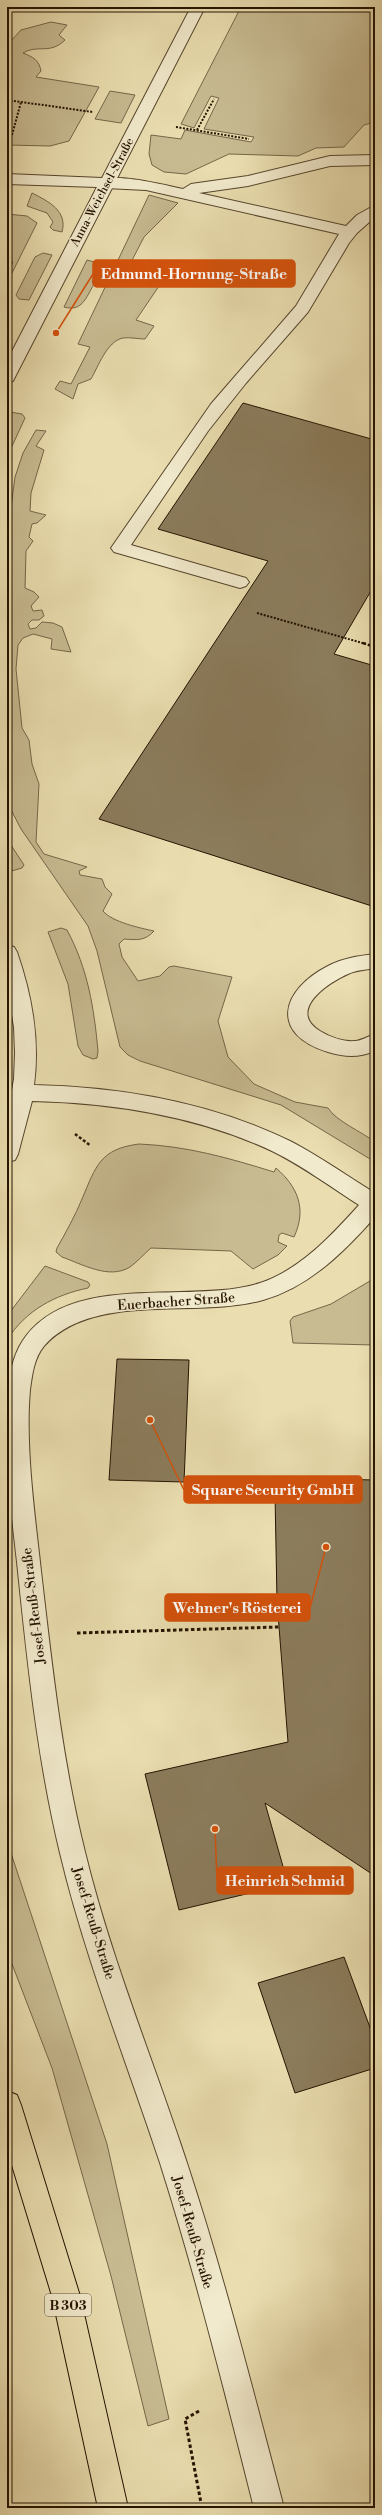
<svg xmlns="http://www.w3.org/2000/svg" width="382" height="2515" font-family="'Libre Bodoni',serif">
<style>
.green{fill:#c8bb92;stroke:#766649}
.building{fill:#8b7c5c;stroke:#241200}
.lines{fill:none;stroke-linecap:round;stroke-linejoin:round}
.lane-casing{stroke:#56452c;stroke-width:2}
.street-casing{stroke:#56452c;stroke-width:2}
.primary-casing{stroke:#241200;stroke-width:2}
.path-far2{stroke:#241200;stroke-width:2;stroke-dasharray:2 1.5;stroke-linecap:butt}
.path-far1{stroke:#241200;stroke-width:2.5;stroke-dasharray:3 2;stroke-linecap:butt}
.path{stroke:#241200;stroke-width:3;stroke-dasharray:3.5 2.5;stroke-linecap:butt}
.lane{fill:#f1eacc;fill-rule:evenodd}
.street{fill:#f1eacc;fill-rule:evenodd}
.primary{fill:#eadeb0;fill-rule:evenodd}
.labels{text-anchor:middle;stroke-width:3;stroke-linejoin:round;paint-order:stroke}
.far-street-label{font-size:12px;fill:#241200;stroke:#f1eacc}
.shield{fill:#f1eacc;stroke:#62533d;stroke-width:1}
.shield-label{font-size:13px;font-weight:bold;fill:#241200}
.street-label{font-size:14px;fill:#241200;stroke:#f1eacc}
.leader{fill:none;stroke:#d4520b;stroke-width:1.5}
.callout-dot{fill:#d4520b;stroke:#f1eacc;stroke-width:1.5}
.callout{fill:#d4520b;stroke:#d4520b;stroke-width:1.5}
.callout-label{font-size:15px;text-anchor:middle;font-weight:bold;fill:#fff}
</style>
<rect width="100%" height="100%" fill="#eadeb0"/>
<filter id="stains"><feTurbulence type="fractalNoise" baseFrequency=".005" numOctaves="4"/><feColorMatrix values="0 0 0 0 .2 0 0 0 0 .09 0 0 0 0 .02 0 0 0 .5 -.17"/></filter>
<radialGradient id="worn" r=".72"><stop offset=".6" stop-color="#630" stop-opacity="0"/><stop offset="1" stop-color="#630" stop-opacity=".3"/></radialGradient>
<path class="green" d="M241 7H375V122L364 125 344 147 316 148 298 156 229 154 186 174 164 172 152 165 149 154 151 135 181 139 185 130 251 142 254 137 204 129 219 98 211 96 194 128 181 124Z
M51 22 67 25 59 35 65 40C50 55 38 44 23 53 33 57 39 60 41 71L36 77 99 87 69 141 50 146 7 145V41H11L21 30Z
M110 91 135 95 121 123 95 119Z
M32 193C48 201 68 211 62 232L53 230 50 227 53 222 47 213 27 206Z
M149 195 178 203 144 237 126 272 130 282 159 286 136 320 154 326 145 339C138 339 130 337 123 338 107 341 98 367 91 379L78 384 73 399 55 389 60 381 71 384 90 347 78 344Z
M7 214 27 216 37 223 7 283V273L13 262 7 259Z
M43 253 52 255 29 300 19 299 16 295 35 257Z
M87 260 98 263V271L92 282 94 284C86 298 82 312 64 307Z
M10 412 22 414 25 418 7 457V418Z
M36 430 46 431 36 446 44 450 31 493 30 511 46 515 37 523 32 524 29 537 33 541 26 551 25 588 34 592 39 597 31 606 33 611 42 610 44 616 39 620H32L28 624 30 629 36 628 42 622 53 623 62 627 71 652 51 649 52 639 33 634 23 638 18 645 16 669 22 728 29 740 32 764 39 784 36 842 44 854 87 867 79 871 80 875 102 879 105 887 112 894 103 911C112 922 140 928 154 931 145 941 137 940 124 939L119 944 122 957 138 981 160 976 169 967 174 966 232 977 218 1021 228 1057 254 1084 295 1102 328 1108C336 1121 362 1132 375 1142V1162L281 1105 140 1061 128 1055 120 1047 97 951 88 926 21 829 7 802V537L15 477 23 453Z
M7 839 24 865 22 868 8 872Z
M61 928 67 930C88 969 94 1008 98 1051L97 1058 93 1059 83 1055 78 1046 68 984 48 932Z
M139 1144C187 1146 229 1158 274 1172L276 1168C298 1187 307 1209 294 1237L282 1233 279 1235 278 1242 287 1246 278 1255 253 1269 231 1251 151 1248C144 1254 137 1262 130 1267 109 1280 82 1264 62 1257L56 1252 57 1248C66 1232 75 1216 82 1199 96 1166 100 1149 139 1144Z
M45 1266 88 1282 90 1285 88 1288C55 1295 26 1310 7 1340V1316Z
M375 1278V1345L293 1343 290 1321 293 1317 331 1304Z
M7 1841 107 2144 169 2419 148 2426 111 2276 52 2068 7 1951Z"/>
<path class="building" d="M243 403 375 440V584L334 654 375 666V907L99 819 268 561 158 529Z
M117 1359 189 1360 184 1482 109 1480Z
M287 1478 375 1480V1876L265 1803 288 1884 179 1910 145 1774 288 1742 277 1601 275 1493Z
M344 1957 375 2041V2068L295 2093 258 1983Z"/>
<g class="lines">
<defs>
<path id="lane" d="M375 155V165L330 166 248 186 199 193 346 226 357 215 375 205V217L357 233 349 243 308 312 246 383 208 431 131 545 246 578 249 582 246 586 240 588 114 552 111 548 211 404 296 306 339 234 146 190 106 188 98 183C107 170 169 186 183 189L191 184 248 176 330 156Z
M375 954V968C366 970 356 970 348 974 327 983 287 1011 320 1031 330 1037 343 1042 355 1041 361 1041 369 1036 375 1034V1051C358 1058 345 1057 328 1052 269 1034 281 990 328 966 343 958 359 956 375 954Z"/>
<path id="street" d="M191 7H205L15 377 13 381 7 382V361L97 187 7 184V174L102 178Z
M7 945 14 947 17 952C32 995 40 1040 34 1085 121 1087 210 1102 290 1141 319 1156 347 1176 375 1193V1217C344 1252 309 1287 263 1300 197 1319 93 1291 44 1346 34 1358 32 1375 30 1390 25 1446 35 1516 41 1571 52 1665 62 1760 85 1852 111 1959 154 2062 188 2166 225 2279 254 2394 284 2508H254C225 2393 196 2276 160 2163 126 2060 85 1958 60 1853 37 1758 27 1659 17 1562 11 1510 2 1439 8 1388 10 1370 15 1350 26 1336 76 1271 191 1305 260 1283 300 1270 332 1235 359 1205 331 1187 304 1167 274 1152 198 1116 115 1103 32 1101L18 1154 15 1160 7 1162V1118L14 1079 15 1053 14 1027 7 985Z"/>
<path id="primary" d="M7 2091 17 2095 21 2105 80 2296 128 2508H98L52 2296 7 2149Z"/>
</defs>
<use href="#lane" class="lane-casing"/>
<use href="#street" class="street-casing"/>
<use href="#primary" class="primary-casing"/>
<path class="path-far2" d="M7 100 93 112
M176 127 249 139
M197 130 214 99
M12 135 21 102
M257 613 366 644"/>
<path class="path-far1" d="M363 643 375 647
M75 1134 91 1146"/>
<path class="path" d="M77 1633 279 1627
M199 2411 185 2419 202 2508"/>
<use href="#lane" class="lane"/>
<use href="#street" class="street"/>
<use href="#primary" class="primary"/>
</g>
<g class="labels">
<g class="far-street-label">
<text transform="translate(102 192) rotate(-62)" y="4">Anna-Weichsel-Straße</text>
</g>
<rect class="shield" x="45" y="2294" width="46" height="22" rx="3"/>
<g class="shield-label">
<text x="68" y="2310">B 303</text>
</g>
<g class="street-label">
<text transform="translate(176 1301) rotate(-4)" y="5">Euerbacher Straße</text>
<text transform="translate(33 1606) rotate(-97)" y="5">Josef-Reuß-Straße</text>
<text transform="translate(94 1923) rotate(73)" y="5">Josef-Reuß-Straße</text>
<text transform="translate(193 2232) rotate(74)" y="5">Josef-Reuß-Straße</text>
</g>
</g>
<path class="leader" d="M56 333L93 274M150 1420L184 1490M326 1547L310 1608M215 1829L217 1880"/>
<g class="callout-dot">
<circle cx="56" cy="333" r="4"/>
<circle cx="150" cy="1420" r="4"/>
<circle cx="326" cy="1547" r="4"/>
<circle cx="215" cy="1829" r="4"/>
</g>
<g class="callout">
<rect x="93" y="260" width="202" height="27" rx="4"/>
<rect x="184" y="1476" width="178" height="27" rx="4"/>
<rect x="165" y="1594" width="145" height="27" rx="4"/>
<rect x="217" y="1867" width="136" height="27" rx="4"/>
</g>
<g class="callout-label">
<text x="194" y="279">Edmund-Hornung-Straße</text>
<text x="273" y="1495">Square Security GmbH</text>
<text x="237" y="1613">Wehner's Rösterei</text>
<text x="285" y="1886">Heinrich Schmid</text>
</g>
<rect width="382" height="2515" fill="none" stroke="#eadeb0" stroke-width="24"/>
<rect x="8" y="8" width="366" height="2499" fill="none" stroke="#241200" stroke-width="2"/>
<rect x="12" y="12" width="358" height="2491" fill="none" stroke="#241200"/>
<rect width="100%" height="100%" filter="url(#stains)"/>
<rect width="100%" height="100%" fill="url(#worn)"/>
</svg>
